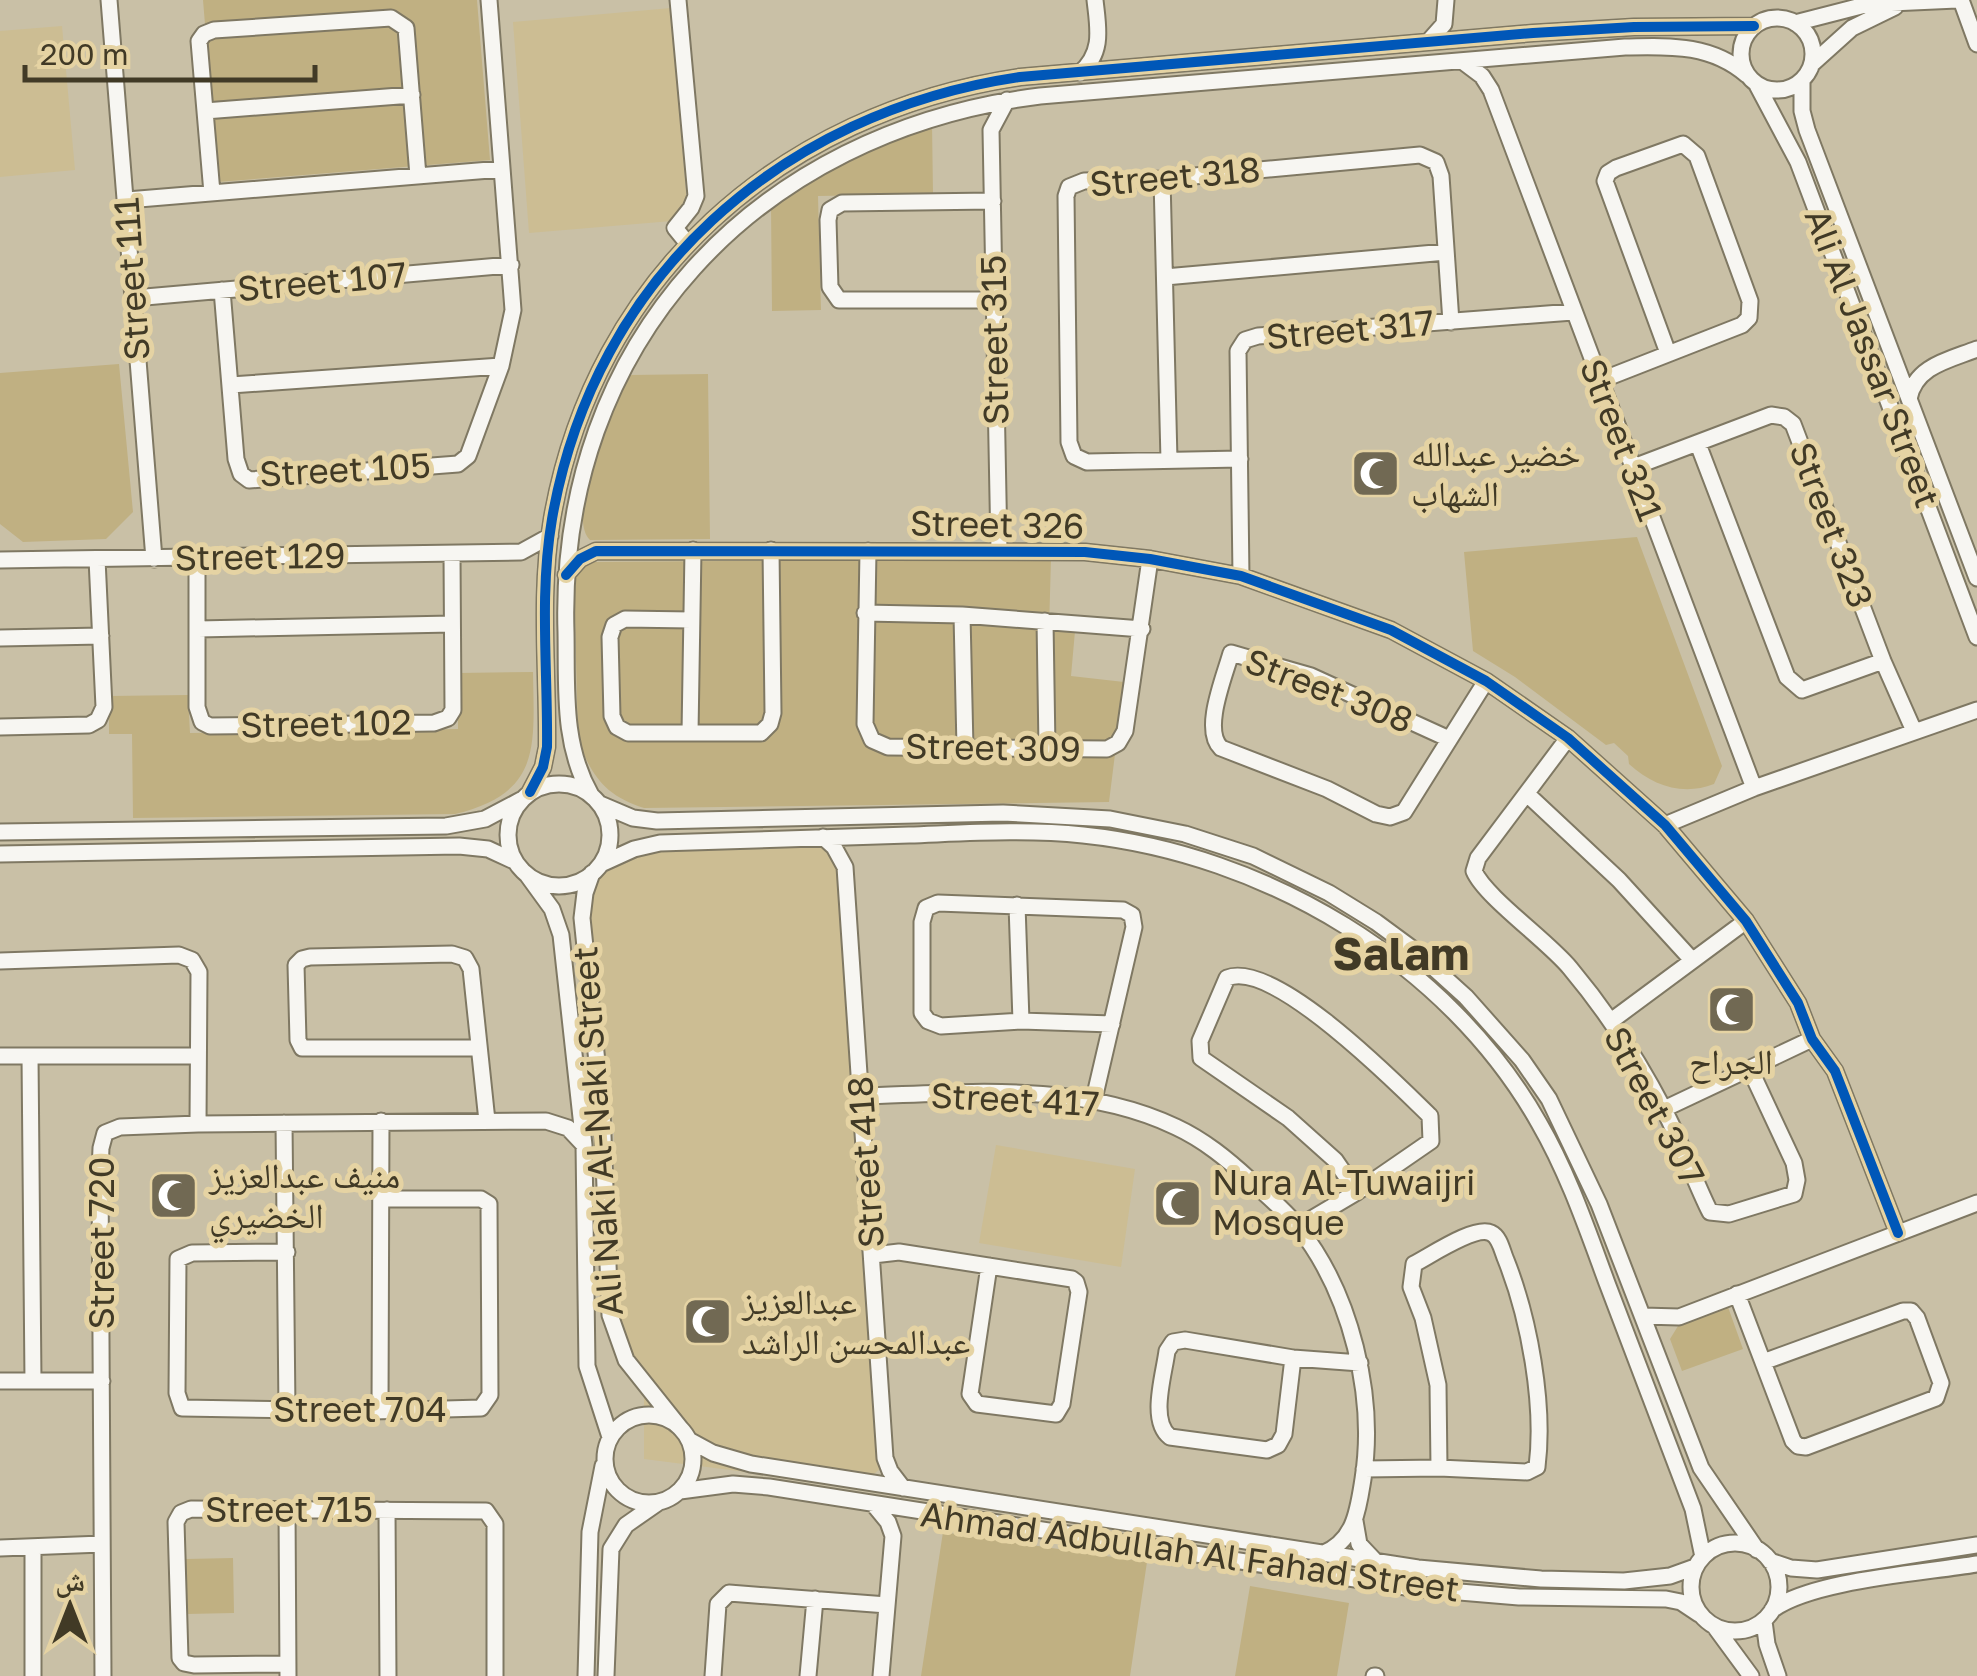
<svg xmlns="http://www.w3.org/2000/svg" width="1977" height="1676" font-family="'Golos Text','Noto Naskh Arabic',sans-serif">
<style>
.built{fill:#ccbd93}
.green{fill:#c0b082}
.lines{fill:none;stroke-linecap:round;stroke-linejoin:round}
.minor-casing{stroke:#7f7863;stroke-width:19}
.minor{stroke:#f7f6f2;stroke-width:15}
.cycleway-casing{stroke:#e5d3a3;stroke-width:16}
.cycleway{stroke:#0057b8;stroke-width:10}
.labels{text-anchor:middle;stroke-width:10;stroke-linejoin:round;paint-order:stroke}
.street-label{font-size:35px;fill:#413a26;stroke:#e5d3a3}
.poi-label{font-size:35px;fill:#413a26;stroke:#e5d3a3;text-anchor:start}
.district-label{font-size:45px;font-weight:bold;fill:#413a26;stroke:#e5d3a3}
</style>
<rect width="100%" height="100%" fill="#c9c0a6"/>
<path class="built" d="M671 8 687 205 672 221 529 233 513 22Z
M62 26 75 170 0 177V31Z
M825 845 837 855 882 1467 867 1480 769 1475 644 1459V1382L621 1322 614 1253V1130L583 916 588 891 601 871 619 859 653 849Z
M996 1145 1135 1169 1121 1267 979 1243Z"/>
<path class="green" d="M203 0H477L490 160 218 182Z
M932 123 933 194 818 196 821 310 772 311 771 205 871 146Z
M119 364 133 512 106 539 23 542 0 524V373Z
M708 374 710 539 590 540C564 514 616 406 630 375Z
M1637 537 1722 766 1714 784C1683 796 1653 786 1629 764L1628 756 1614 743 1606 745 1515 677 1473 651 1464 552Z
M1051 559 1049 629 1075 631 1071 676 1124 682 1109 802 644 808C606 796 592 777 578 740L574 577 586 562Z
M533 672C534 746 542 793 455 814L133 818 132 734H109V696L188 695 190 733 458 729V673Z
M1728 1307 1743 1349 1682 1371 1670 1339 1678 1326Z
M943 1532 1147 1562 1130 1676H921Z
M233 1558 234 1613 187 1614 186 1559Z
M1250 1586 1349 1603 1337 1676H1235Z"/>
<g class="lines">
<defs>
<path id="minor" d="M109 0 154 559
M678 0 696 196 691 208 675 228 688 244
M1961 0 1977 44
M1741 54a36 36 0 1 1 72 0a36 36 0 1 1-72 0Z
M1795 23 1869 4 1957 0
M1428 42 1444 24 1446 0
M1462 61 1482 76 1491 90 1754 788
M1812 64 1852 28 1895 7
M1080 73C1104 52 1098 28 1095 0
M1802 80V111L1807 130 1977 578
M1757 85 1798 162 1977 637
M205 111 412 95
M1162 179 1169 460
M212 193 199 41 204 34 214 30 391 18 406 28 418 176
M127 200 502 169
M993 201 842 203 830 210 828 220 830 287 839 300H994
M1165 277 1446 252
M222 290 236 459 241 474 249 480 458 464 468 456 501 366 513 310 489 0
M134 298 511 265
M1599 381 1742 325 1749 318 1750 301 1697 156 1683 144 1616 168 1608 173 1605 181 1668 353
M231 385 501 366
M1909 399C1915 366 1949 360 1977 349
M1698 444 1787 677 1802 690 1883 661
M1240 459 1087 462 1074 456 1069 442 1066 196 1069 187 1084 181 1162 179 1420 155 1436 162 1441 176 1451 322
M1631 468 1771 415 1784 417 1793 424 1883 661 1914 731
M999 550 991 130 1007 100
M868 551 865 724 872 740 888 747 1107 749 1118 743 1125 731 1150 559
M197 559V707L202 722 210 726 434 723 448 718 453 710 452 554
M0 560 521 552 550 536
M566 575 580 559 596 551 1085 552 1150 559 1241 576 1391 630 1486 681 1568 738 1665 825 1746 921 1798 1003 1812 1039 1835 1071 1898 1233
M1241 576 1238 351 1245 340 1258 336 1573 312
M865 613 962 615 1142 629
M962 615 965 748
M691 620 625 619 614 625 610 637 612 716 617 727 628 733H761L770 724 773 713 771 550
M1045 621 1047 748
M198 629 452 624
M0 638 101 636
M0 727 89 725 98 720 104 707 97 559
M690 733 693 550
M1568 738 1478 858 1474 871C1485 897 1548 941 1570 968 1606 1011 1637 1058 1663 1108 1681 1141 1693 1178 1710 1212L1729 1214 1794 1194 1797 1180 1794 1163 1750 1069
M1449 739 1311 676 1231 653C1224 678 1202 730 1221 748L1327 789 1376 814 1390 817 1404 812 1486 681
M508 835a51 51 0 1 1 102 0a51 51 0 1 1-102 0Z
M530 792 543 767 547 747C548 671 539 595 552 519 594 277 781 112 1020 77L1533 33 1634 27 1754 26
M1527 794 1619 880 1692 960
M591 795C562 744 567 688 566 632 557 342 757 131 1040 96L1625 47C1671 46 1711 44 1747 75
M600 804 633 818 657 821 1003 813 1110 819 1185 834 1253 856 1329 893 1376 922 1414 950 1466 997 1522 1060 1549 1099 1599 1204 1701 1468 1757 1550
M1665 825 1754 788 1977 710
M0 832 446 826 485 819 521 800
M823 837 834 847 845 867 885 1458 890 1471 903 1488
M0 854 459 846 488 849 514 861
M601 864 634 849 660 843C743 840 826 837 909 835 966 833 1025 829 1083 835 1265 854 1448 962 1539 1123 1568 1173 1587 1229 1607 1283 1636 1358 1664 1434 1693 1509L1703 1557
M592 873 585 893 582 918 602 1110 610 1315 626 1360 681 1429
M528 876 552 909 561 935 584 1145 587 1366 610 1437
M1017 905 1021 1021
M0 961 179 955 192 960 199 972 198 1124
M1611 1021 1746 921
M479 1048H302L298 1040 296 965 302 959 310 957 452 954 465 958 471 969 487 1121
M0 1056H197
M30 1056 33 1381
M862 1096C965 1093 1080 1081 1176 1127 1204 1140 1227 1159 1250 1180 1266 1195 1285 1210 1299 1228 1351 1294 1376 1396 1363 1479 1358 1510 1355 1541 1322 1554
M1094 1099 1134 927 1132 915 1123 910 938 903 926 908 922 922V1013L928 1021 941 1026 1021 1021 1112 1024
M1664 1109 1812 1039
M284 1123 287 1410
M1298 1227 1357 1192 1431 1141 1430 1116C1396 1083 1274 959 1227 978L1200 1041 1201 1058 1288 1118 1335 1160 1357 1192
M287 1252 192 1253 178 1259 177 1393 182 1408 373 1411 481 1408 490 1395 489 1204 481 1199H381
M873 1255 899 1252 1072 1279 1076 1282 1079 1292 1062 1404 1056 1414 977 1404 970 1394 989 1266
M1737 1294 1793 1441 1798 1446 1806 1447 1936 1398 1941 1383 1917 1318 1911 1311H1903L1763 1362
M1643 1316 1679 1317 1977 1203
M1293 1358 1284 1434 1278 1445 1267 1450 1170 1437C1149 1421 1164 1375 1167 1351L1173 1342 1185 1340 1293 1358 1360 1363
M0 1381H102
M380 1411 381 1121
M605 1459a44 44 0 1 1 88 0a44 44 0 1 1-88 0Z
M689 1440 713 1453 751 1464 1418 1568 1541 1579 1624 1581 1670 1576 1695 1567
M1364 1469 1439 1468 1527 1472 1537 1467C1545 1404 1529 1318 1506 1260 1502 1251 1500 1237 1491 1233 1475 1225 1430 1256 1414 1264L1411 1287 1423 1318 1438 1385 1439 1468
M680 1491 733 1484 769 1487 1412 1588 1519 1597 1666 1599 1681 1602 1699 1614
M874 1505 888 1522 893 1536 881 1676
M287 1509 288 1676
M387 1510 388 1676
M1355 1521 1359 1544 1377 1563
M1691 1587a44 44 0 1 1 88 0a44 44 0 1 1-88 0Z
M33 1547V1676
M0 1548 102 1544
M1770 1561 1791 1568 1817 1570 1977 1545
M1772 1610C1812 1580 1924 1573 1977 1564
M1764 1621 1767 1644 1778 1676
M1715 1627 1751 1676
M288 1664 194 1665 184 1663 180 1658 176 1522 181 1513 191 1509 486 1511 495 1524V1676
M103 1676 100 1171 101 1148 105 1133 120 1127 198 1124 546 1121 568 1128 584 1145
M586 1676 590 1532 603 1466
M606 1676 611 1549 626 1525 659 1502
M713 1676 718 1604 729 1593 887 1605
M808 1676 815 1599
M1374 1676H1376"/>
</defs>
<use href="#minor" class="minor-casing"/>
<use href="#minor" class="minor"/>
<defs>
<path id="cycleway" d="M566 575 580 559 596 551 1085 552 1150 559 1241 576 1391 630 1486 681 1568 738 1665 825 1746 921 1798 1003 1812 1039 1835 1071 1898 1233
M530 792 543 767 547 747C548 671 539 595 552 519 594 277 781 112 1020 77L1533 33 1634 27 1754 26"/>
</defs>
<use href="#cycleway" class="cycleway-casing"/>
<use href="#cycleway" class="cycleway"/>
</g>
<defs>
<symbol id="mosque-square" viewBox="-11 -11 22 22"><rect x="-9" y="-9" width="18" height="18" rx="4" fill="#716953" stroke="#e5d3a3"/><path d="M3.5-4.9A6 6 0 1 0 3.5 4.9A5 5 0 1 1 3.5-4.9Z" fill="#fff"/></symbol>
</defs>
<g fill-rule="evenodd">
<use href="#mosque-square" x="1348" y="446" width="55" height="55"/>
<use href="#mosque-square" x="1704" y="982" width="55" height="55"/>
<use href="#mosque-square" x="146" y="1168" width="55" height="55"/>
<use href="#mosque-square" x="1150" y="1176" width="55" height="55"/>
<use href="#mosque-square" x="680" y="1294" width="55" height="55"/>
</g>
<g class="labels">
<g class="street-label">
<text transform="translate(1175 177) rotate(-5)" y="12">Street 318</text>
<text transform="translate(132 279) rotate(-94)" y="12">Street 111</text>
<text transform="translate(322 282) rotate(-5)" y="12">Street 107</text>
<text transform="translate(1350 330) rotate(-5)" y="12">Street 317</text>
<text transform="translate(995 340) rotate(-91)" y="12">Street 315</text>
<text transform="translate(1872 358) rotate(69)" y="12">Ali Al Jassar Street</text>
<text transform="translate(1621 440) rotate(69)" y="12">Street 321</text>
<text transform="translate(345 470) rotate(-3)" y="12">Street 105</text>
<text transform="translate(997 525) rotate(1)" y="12">Street 326</text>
<text transform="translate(1831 525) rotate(69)" y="12">Street 323</text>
<text transform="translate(260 557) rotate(-1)" y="12">Street 129</text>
<text transform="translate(1329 691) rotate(21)" y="12">Street 308</text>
<text transform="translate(326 724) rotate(-1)" y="12">Street 102</text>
<text transform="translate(993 748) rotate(1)" y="12">Street 309</text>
<text transform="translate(1015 1100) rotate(3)" y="12">Street 417</text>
<text transform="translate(1654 1106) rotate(62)" y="12">Street 307</text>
<text transform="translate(598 1131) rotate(-94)" y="12">Ali Naki Al-Naki Street</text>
<text transform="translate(866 1162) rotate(-94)" y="12">Street 418</text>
<text transform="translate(102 1243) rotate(-90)" y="12">Street 720</text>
<text x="360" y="1422">Street 704</text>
<text x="289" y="1522">Street 715</text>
<text transform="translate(1190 1552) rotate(8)" y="12">Ahmad Adbullah Al Fahad Street</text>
</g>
<g class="poi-label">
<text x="1411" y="466">خضير عبدالله<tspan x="1411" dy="40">الشهاب</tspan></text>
<text x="1731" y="1074" text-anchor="middle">الجراح</text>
<text x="209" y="1188">منيف عبدالعزيز<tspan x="209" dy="40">الخضيري</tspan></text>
<text x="1212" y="1195">Nura Al-Tuwaijri<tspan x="1212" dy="40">Mosque</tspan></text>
<text x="742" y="1314">عبدالعزيز<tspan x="742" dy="40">عبدالمحسن الراشد</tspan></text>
</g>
<g class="district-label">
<text x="1401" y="970">Salam</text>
</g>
</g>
<g transform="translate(70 1606)" stroke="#e5d3a3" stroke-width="8" paint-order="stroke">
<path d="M0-8L18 38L0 25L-18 38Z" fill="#413a26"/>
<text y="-15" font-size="28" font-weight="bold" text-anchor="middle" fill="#413a26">ش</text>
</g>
<path d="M25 65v15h290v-15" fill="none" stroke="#413a26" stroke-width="5"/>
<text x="40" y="65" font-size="30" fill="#413a26" stroke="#e5d3a3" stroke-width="8" paint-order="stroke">200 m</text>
</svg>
